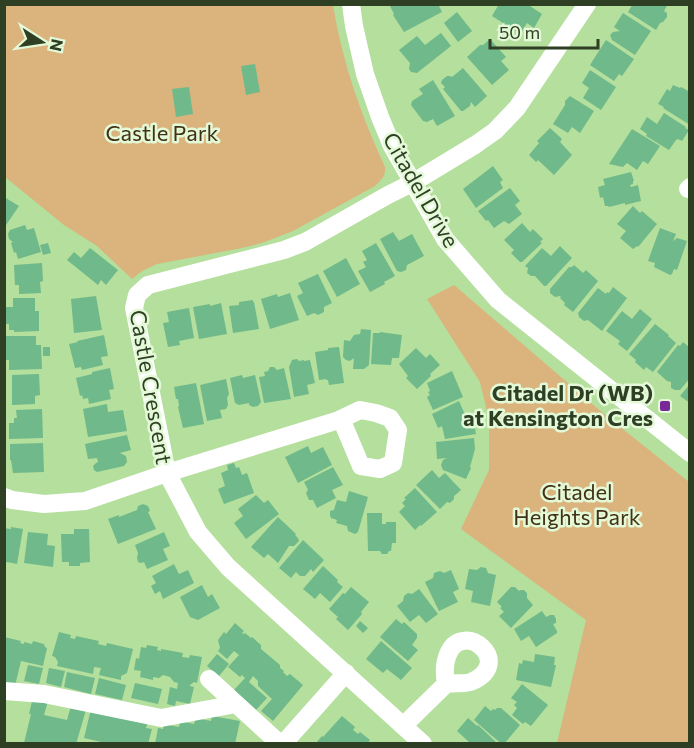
<svg xmlns="http://www.w3.org/2000/svg" width="694" height="748" font-family="Commissioner,sans-serif">
<style>
.green{fill:#dbb37c}
.building{fill:#70b98a}
.lines{fill:none;stroke-linecap:round;stroke-linejoin:round}
.minor{stroke:#fff;stroke-width:18}
.poi-dot{fill:#7a2999;stroke:#e3f9d7;stroke-width:2}
.labels{text-anchor:middle;stroke-width:5;stroke-linejoin:round;paint-order:stroke}
.park-label{font-size:22px;fill:#433116;stroke:#e3f9d7}
.street-label{font-size:22px;fill:#2e3f24;stroke:#e3f9d7}
.poi-label{font-size:22px;font-weight:bold;fill:#2e3f24;stroke:#e3f9d7;text-anchor:end}
</style>
<rect width="100%" height="100%" fill="#b4df9c"/>
<path class="green" d="M4 5H333C342 62 361 115 385 167 386 176 381 180 375 186L293 231 262 243 242 248 157 264 142 271 132 279 97 246 64 225 5 177Z
M454 285 604 414 689 482V743H557L586 620 461 529 489 470V420L480 382 427 299Z"/>
<path class="building" d="M393 4H438L442 12 404 32 393 15 394 14 390 6Z
M499 4H527L542 14 534 28 527 23 520 34 492 16Z
M633 4H668L664 11 667 13V17L663 22 660 23 656 30 628 12Z
M457 12 472 31 458 42 444 23Z
M623 13 651 31 635 55 612 40 610 35 613 32 620 31 614 27Z
M441 33 451 46 417 73 411 72 409 69 410 63 399 50 417 36 425 45Z
M490 39 506 57 501 61 509 70 492 85 467 57 480 45H483Z
M606 40 634 59 622 76 619 74 614 81 590 65Z
M255 64 260 92 246 95 241 66Z
M463 68 487 96 475 107 471 102 470 106 463 111H461L443 89 445 87 441 83 442 80 447 76H450L452 77Z
M590 70 616 87 601 110 583 98 589 88 582 83Z
M433 80 455 116 437 126 433 119 427 122 423 121 411 105 412 101 423 94 419 89Z
M673 85 680 88 681 87 690 92V125L663 108 664 107 658 104 667 89 670 91Z
M189 87 193 114 176 117 172 89Z
M570 96 594 111 580 133 572 127 568 133 553 124 565 105V101Z
M664 113 686 127 685 128 689 130 682 141 678 139 676 140 669 150 646 136 647 134 640 129 647 117 657 124Z
M550 128 562 139 560 142 572 155 554 175 538 160 536 162 529 155 539 143 537 141Z
M632 129 660 146 648 164 643 161 637 170 627 163 623 167 609 164Z
M493 166 503 180 500 182 503 188 476 208 463 189Z
M631 172 634 181H633V184L630 185 631 187 638 185 641 201 625 205V203L609 207 608 206H605L603 197 600 198 598 187 605 185 603 179Z
M510 188 520 201 515 205 522 214 509 224 504 221 494 228 488 220 486 221 478 211Z
M4 197 19 206 4 228Z
M633 206 640 213 642 211 657 224 638 247 637 246 633 249 620 238 626 231 617 224Z
M522 223 530 232 533 229 543 239 540 242 542 243 522 262H520L511 253 514 250 504 240Z
M25 225 27 230 34 228 41 252 18 259 16 252 14 253 11 243 13 242 9 239 8 234 10 230Z
M660 228 676 234 673 241 677 238 687 241 677 270 674 269 672 274 670 275 654 267 655 263 648 261Z
M393 232 399 241 412 234 424 256 407 265 406 270 401 272 397 271 380 239Z
M48 243 51 253 43 255 40 245Z
M376 243 395 276 384 282 385 284 370 292 358 271 366 267 363 262 367 260 362 251Z
M560 246 572 258 546 286H544L535 276H531L527 273 528 268 525 266 542 248 551 256Z
M90 248 118 270 106 285 101 280 98 285 67 260 74 252 81 258Z
M346 258 360 284 337 297 323 271Z
M42 263 43 281 40 282 41 293 19 294V285H15L14 265Z
M574 265 583 273 586 270 598 281 573 312 564 305 565 303 560 298 561 297 560 296 555 297 550 293V289L569 267H572Z
M318 274 332 303 324 307V312L318 315 314 313 307 316 297 296 303 293 298 283Z
M613 287 627 298 602 331 588 320 584 321 579 317 578 313 598 288 606 294 607 292 609 293Z
M290 293 299 320 270 329 261 299 277 294 278 297Z
M96 296 102 330 74 333 71 299Z
M13 298H35V311H39V331L14 332V330H9V324H5V307H13Z
M253 300V302H254L259 329 233 333 229 306 239 305V302Z
M221 303 227 334 199 339 193 307 210 304V306Z
M189 308 194 338 179 341 180 345 168 347 163 323 169 322 167 312Z
M640 309 652 319 627 351 618 344 620 341 606 331 622 311 632 319Z
M655 324 669 335 668 336 676 343 653 372 646 367 644 370 635 362 636 360 629 354Z
M361 329 371 330 369 365 364 369H353L354 358 350 361 346 360 343 357 344 340 350 341 354 335 360 334Z
M380 332 402 335 399 358H392L391 365 371 364 373 333H380Z
M104 335 108 356 101 357 103 365 82 370 81 367 75 368 69 344 78 342 77 341Z
M5 336H36V345H41L42 369 9 370V360H6V353H5Z
M683 342 689 347 688 349 690 350V378L680 390H675L671 388V382L667 381 657 372 678 345 680 346Z
M43 347H50V356H43Z
M339 347 344 383 329 385 328 380H326V379L319 380 315 352 328 350V348Z
M416 348 426 358 430 354 440 365 430 374 431 376 417 389 406 378 408 376 399 364Z
M297 359 299 361 304 360V361L310 360 315 383 307 385 309 394 294 397 289 367 292 360Z
M270 367H274L277 370 284 368 291 399 264 403 259 377 265 376 264 372 268 371Z
M110 368 114 389 109 390 111 399 89 404 88 398 83 399 82 395 80 396 76 378 92 374V372Z
M452 371 463 397 433 410 427 397 430 395 428 392 430 391 427 383Z
M39 374 40 395 35 396V404L12 405V375Z
M242 375 243 378 255 375 261 402 258 406 253 407 249 405V403L239 405 235 403 230 378Z
M226 379 229 394 227 398 228 405 226 409 220 410 222 418 207 421 200 385Z
M196 383 204 424 183 428 178 407 179 406 178 399H176L174 387Z
M690 384V403L680 396Z
M459 401 469 424 474 423 476 434 445 439 442 426 438 428 432 414Z
M107 404 108 412 123 410 127 431 88 437 83 409Z
M42 409 43 438 9 439V423H14V418H17L16 410Z
M127 435 131 450 120 453 126 456 127 462 124 466 97 472 94 470 93 466 96 463 98 462 97 458 88 459 85 444Z
M474 438 475 449 470 467 471 468 466 479 443 470 441 465 443 460 447 458 437 459 436 442Z
M43 443 44 472 13 473 11 460H10V444Z
M308 446 311 453 323 447 332 465 298 483 285 457Z
M234 463 236 468 239 467 242 475 247 473 254 493 224 504 218 489 225 486 221 473 228 470 227 465Z
M333 467 343 485 332 490 336 498 317 508 313 500H309L306 493 308 490 304 482Z
M432 470 439 478 445 473 461 490 454 496V499L450 503 447 502 440 509 416 485Z
M415 488 437 512 421 526 420 525 415 530 399 512 405 506 402 503 406 499 404 498Z
M349 491 368 497 358 532 355 534 348 531 347 526 336 523 337 520 331 518 330 515V511L334 510 337 500 346 502Z
M256 495 264 503 268 500 279 514 246 539 234 523 243 516 238 509Z
M143 504 148 506 150 511 148 512 156 529 118 544 108 519 119 515V517L137 510 138 506Z
M367 513H382V524H386V522H396V543H392L391 551H389L387 554H382L380 551H368Z
M278 517 296 534 295 535 298 538 299 541 294 546H289L278 563 268 554 264 558 251 547Z
M11 527 23 529 17 564 7 562 4 565V528L11 529Z
M74 529H89L90 562 80 563V566H69V562H62L61 534H74Z
M28 532 48 534 47 545 55 546 53 567 24 563Z
M164 532 170 546 163 549 168 560 147 569 144 562 141 563 138 562 137 558 138 553 135 545Z
M303 540 324 560 313 572 311 569 305 576H300L296 572 291 578 279 568Z
M174 564 179 574 188 570 194 583 163 599 160 591 155 594 151 586 156 583 152 576Z
M323 566 338 580 337 582 343 587 330 602 320 593 315 599 303 589Z
M481 567 486 568 488 573 496 575 490 606 471 602 473 591 465 589 469 569 477 570Z
M451 570 459 589 453 592 458 602 439 611 425 582 433 578 434 573 440 571 444 573Z
M202 585 208 597 212 594 220 608 198 620 190 617 180 597Z
M351 587 369 602 361 612 362 614 348 630 336 619 338 617 329 609 343 593 345 594Z
M511 587H515L519 591 520 590H524L527 593V598L533 605 511 628 499 616 504 612 500 608 502 607 497 602Z
M419 589 438 614 426 623 419 615 410 622 397 606 403 601 404 596 408 593 412 594Z
M542 611 546 617 550 615H554L556 619V623L553 624 557 631V633L536 647 529 636 521 641 514 629Z
M396 619 402 624 404 622 417 634V638L412 645 418 650 408 661 380 637Z
M360 621 368 628 363 633 356 626Z
M235 623 244 631 242 633 244 634 245 633 251 638 252 637 261 645V649L280 665V668L284 671 283 672 287 676 290 674 303 685 273 721 261 711 272 699 258 686V681L253 676 249 682 267 698 256 710 234 690 245 678 242 675 240 677 228 667 239 655 234 651 227 659 218 651 220 648 218 640 224 632 226 634Z
M59 632 71 635 70 638 75 639 76 636 99 641 98 644 106 646 107 643 133 649 127 673 121 676V680L99 675 101 668 94 667 93 674 57 666 58 662 55 657 52 656Z
M4 637 21 641 20 643 24 644V642L32 644 33 641 44 644 45 647 47 648 43 666 21 661 15 686 4 683Z
M381 641 412 668 401 680 387 669 383 673 366 659Z
M147 645 158 647 157 650 161 651V649L183 653 182 657 189 658 190 655 202 657 197 683 194 682 190 685V686L194 687 190 704 176 701 175 706 167 704 170 687 177 689 178 683 174 682 170 677 163 675 159 678 153 677V680L140 677 141 671 134 670 136 658 139 659 141 647 146 648Z
M217 654 229 664 219 676 207 666Z
M535 654 555 657 554 665H556L551 687 516 680 519 663 522 664 523 660 534 662Z
M28 665 43 668 39 684 24 681Z
M49 668 65 671 61 687 46 683Z
M67 672 95 678 91 694 64 687Z
M99 678 126 685 122 700 95 694Z
M135 683 162 689 158 704 131 698Z
M522 684 548 705 531 726 525 722 523 724 512 715 517 708 514 705 517 702 511 698Z
M33 697 48 701 44 715 67 720 71 706 86 710 76 744 24 743 31 714H29Z
M485 706 491 711 493 709 495 710 497 708H501L520 725 504 744H502L491 735 474 720Z
M91 709 148 722 146 728 152 729 148 744H110L84 738Z
M212 716 240 721 235 744H155L158 728 163 729 164 724 179 727 180 721 194 724 196 718 211 721Z
M342 716 355 727 353 730 358 734 360 732 370 740 367 744H315L322 736 323 737Z
M468 718 477 726 478 725 498 744H467L469 742 457 731Z"/>
<g class="lines">
<path class="minor" d="M351 4 354 26 365 74 380 117 392 146 445 239 498 300 690 453
M688 189 690 187
M4 497 12 500 44 504 85 501 167 473 339 420 342 421 361 466 380 469 393 463 398 430 390 418 376 413 360 410 339 420
M209 679 280 744
M4 691 44 694 161 718 236 704
M403 726 446 684C454 682 466 685 473 681 514 661 464 621 449 652 444 662 444 673 446 684
M283 744 346 673
M423 744 228 567 198 532 167 473 134 308 137 295 148 285 284 250 305 242 388 195 414 182 475 145 495 131 517 108 587 4"/>
</g>
<rect class="poi-dot" x="659" y="400" width="12" height="12" rx="3"/>
<g class="labels">
<g class="park-label">
<text x="162" y="141">Castle Park</text>
<text x="577" y="500">Citadel<tspan x="577" dy="25">Heights Park</tspan></text>
</g>
<g class="street-label">
<text transform="translate(421 190) rotate(60)" y="8">Citadel Drive</text>
<text transform="translate(151 387) rotate(80)" y="8">Castle Crescent</text>
</g>
<g class="poi-label">
<text x="653" y="401">Citadel Dr (WB)<tspan x="653" dy="25">at Kensington Cres</tspan></text>
</g>
</g>
<rect width="694" height="748" fill="none" stroke="#2e3f24" stroke-width="12"/>
<g transform="translate(42 42) rotate(102)" stroke="#e3f9d7" stroke-width="4.5" paint-order="stroke">
<path d="M0-4.5L10 22L0 15L-10 22Z" fill="#2e3f24"/>
<text y="-9" font-size="16" font-weight="bold" text-anchor="middle" fill="#2e3f24">N</text>
</g>
<path d="M490 39v9h108v-9" fill="none" stroke="#2e3f24" stroke-width="3"/>
<text x="499" y="39" font-size="18" fill="#2e3f24" stroke="#e3f9d7" stroke-width="4.5" paint-order="stroke">50 m</text>
</svg>
